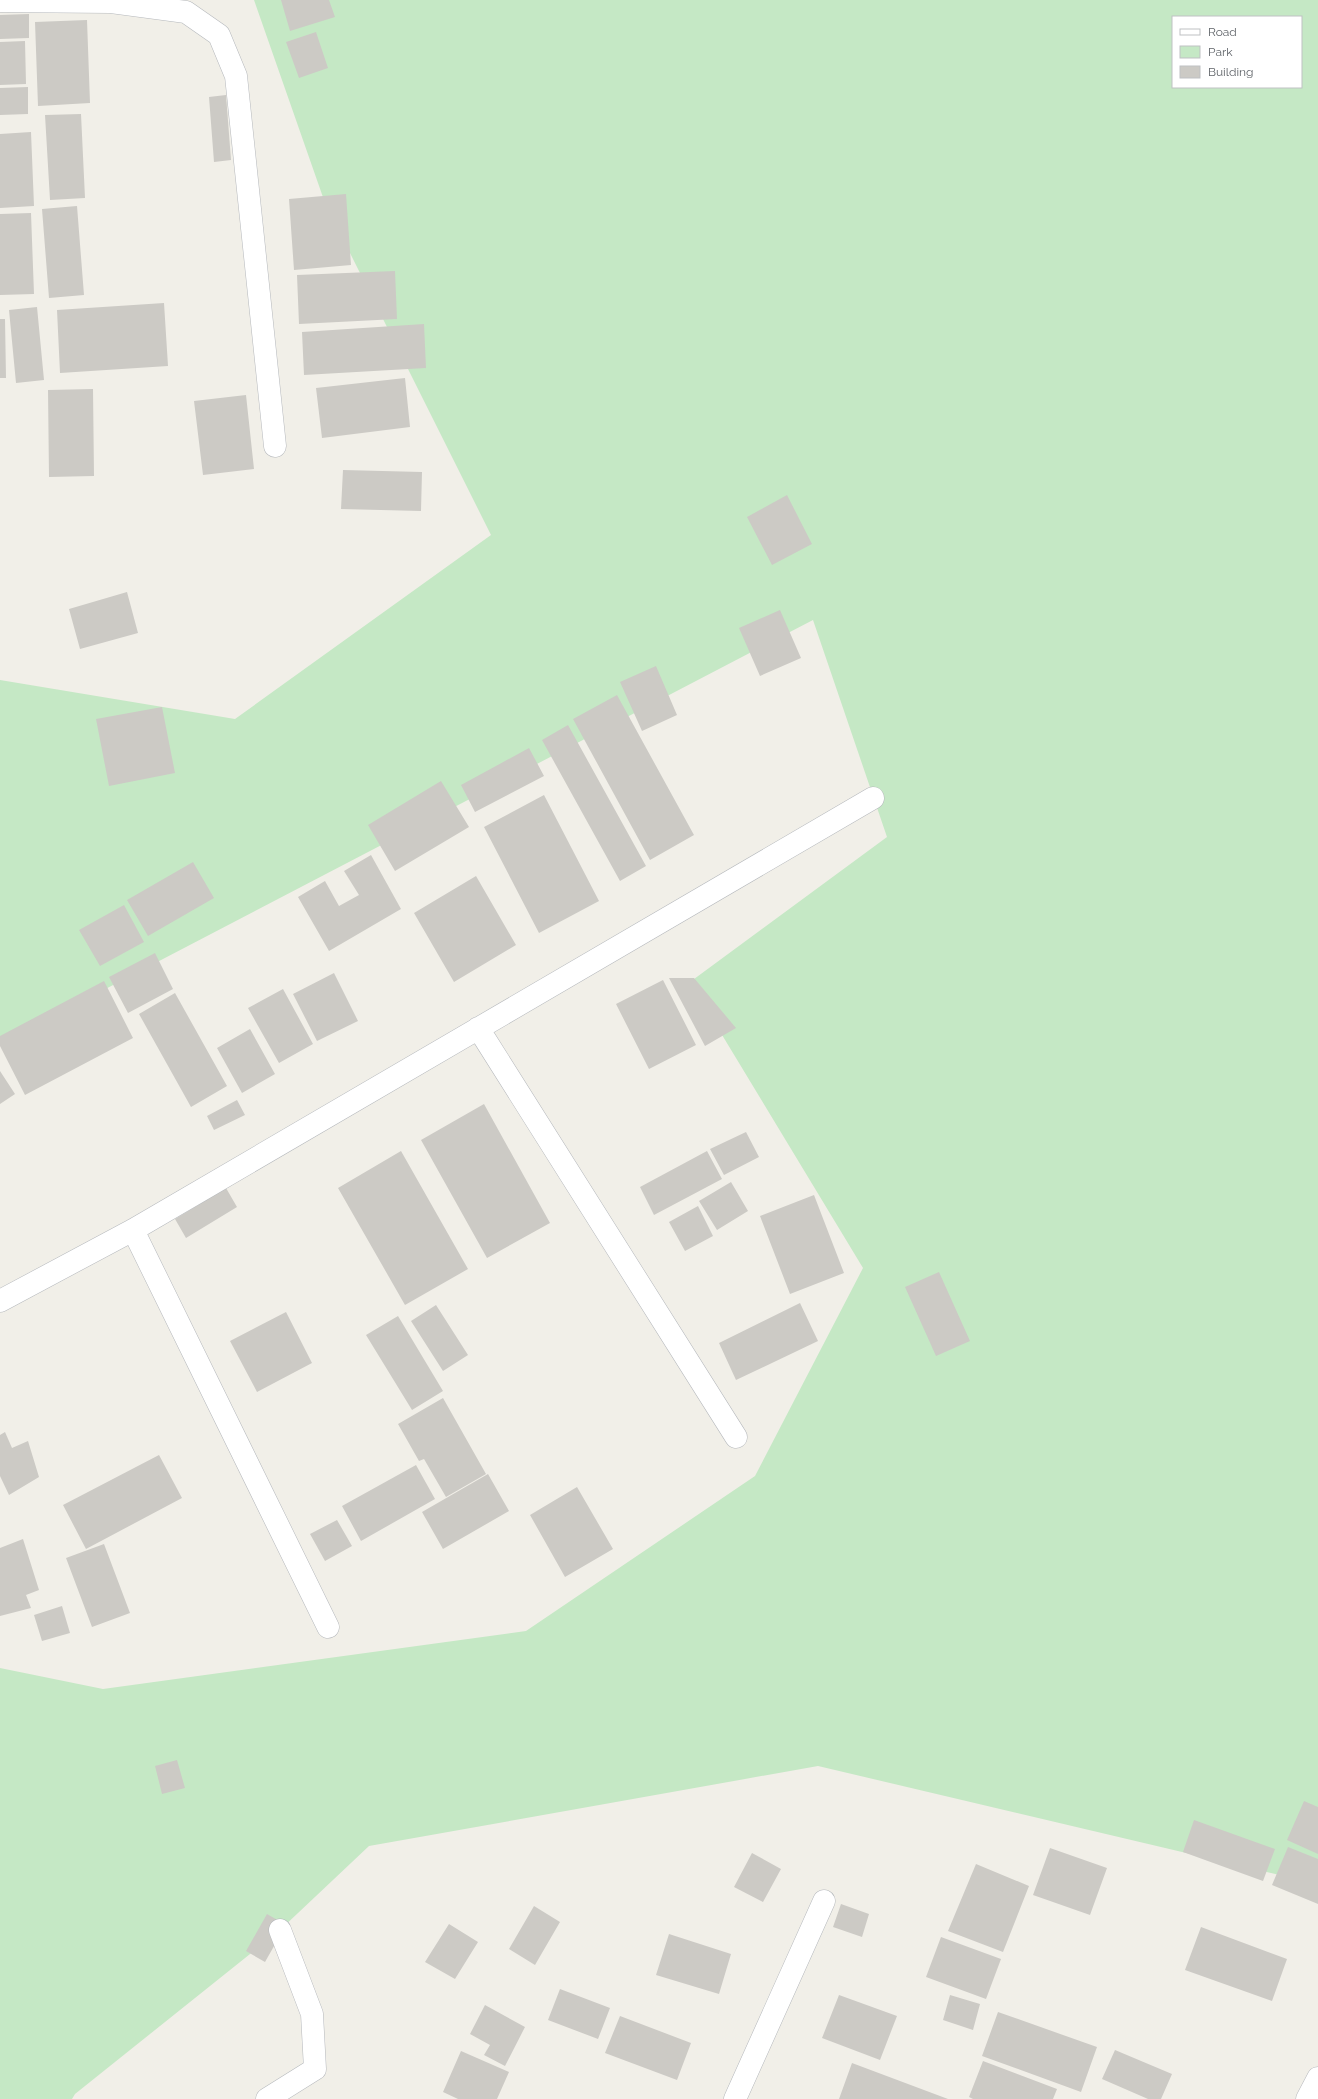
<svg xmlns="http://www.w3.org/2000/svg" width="1318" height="2099" font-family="Raleway,sans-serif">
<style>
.green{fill:#c5e8c5;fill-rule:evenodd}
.building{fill:#cccac5}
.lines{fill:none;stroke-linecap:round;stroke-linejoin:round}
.street-casing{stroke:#b5b8bc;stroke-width:23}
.street{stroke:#fff;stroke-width:22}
</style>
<rect width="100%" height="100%" fill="#f1efe8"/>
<path class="green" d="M254 0H1318V1884L818 1766 369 1846 280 1930 75 2094 72 2099H0V1668L103 1689 526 1631 755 1476 863 1268 690 982 887 837 813 620 0 1044V680L235 719 491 535 325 203ZM1173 17H1301V87H1173Z"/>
<path class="building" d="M281 0H329L335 17 290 31Z
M29 14V38L0 39V15Z
M87 20 90 103 38 106 35 22Z
M316 32 328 68 299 78 286 42Z
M25 41 26 84 0 85V42Z
M28 87V114L0 115V88Z
M226 95 231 160 214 162 209 97Z
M81 114 85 198 50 200 45 115Z
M31 132 34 206 0 208V134Z
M346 194 351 265 294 270 289 199Z
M77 206 84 295 49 298 42 209Z
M31 213 34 294 0 295V214Z
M395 271 397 319 299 324 297 275Z
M164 303 168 366 60 373 57 310Z
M37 307 44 380 16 383 9 310Z
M0 319H5L6 378H0Z
M424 324 426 368 304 375 302 332Z
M405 378 410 427 322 438 316 388Z
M93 389 94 476 49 477 48 390Z
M246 395 254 469 203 475 194 401Z
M343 470 422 472 421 511 341 509Z
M787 495 812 544 772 565 747 517Z
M127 592 138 633 80 649 69 609Z
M780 610 801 658 760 676 739 628Z
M656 666 677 715 642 731 620 682Z
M617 695 694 835 650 860 573 719Z
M162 707 175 773 109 786 96 719Z
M568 725 646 866 620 881 542 740Z
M529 748 544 776 475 812 461 785Z
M441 781 469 827 395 871 368 825Z
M544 795 599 901 539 933 484 827Z
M371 855 401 909 329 951 298 897 325 881 339 906 359 895 344 871Z
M193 862 214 898 148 936 127 900Z
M476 876 516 945 454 982 414 913Z
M124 905 144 942 100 966 79 930Z
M155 953 173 989 128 1013 109 977Z
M334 973 358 1021 317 1041 293 994Z
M669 978H694L736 1028 705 1046Z
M663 980 696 1045 649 1069 616 1004Z
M104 981 133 1038 25 1095 0 1046V1036Z
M283 989 313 1044 279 1063 248 1008Z
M175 993 227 1086 191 1107 139 1014Z
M250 1029 275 1074 242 1093 217 1048Z
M0 1071 15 1094 0 1104Z
M237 1100 245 1115 214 1130 207 1116Z
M484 1104 550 1223 487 1258 421 1140Z
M746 1132 759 1157 724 1175 710 1149Z
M401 1151 468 1269 405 1305 338 1188Z
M707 1151 722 1179 654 1215 640 1187Z
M731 1182 748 1211 717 1230 699 1201Z
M226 1188 237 1207 186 1238 175 1219Z
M814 1195 844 1273 790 1294 760 1216Z
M698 1206 713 1236 685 1251 669 1222Z
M939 1272 970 1341 936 1356 905 1287Z
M800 1303 818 1341 736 1380 719 1343Z
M436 1305 468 1355 443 1371 411 1321Z
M286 1312 312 1363 257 1392 230 1341Z
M398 1316 443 1391 412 1410 366 1335Z
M443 1398 486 1474 446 1497 424 1459 419 1461 398 1424Z
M5 1432 12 1448 28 1441 39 1477 9 1495 0 1476V1435Z
M159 1455 182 1498 86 1549 63 1505Z
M416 1465 435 1499 361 1541 342 1506Z
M488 1474 509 1511 443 1549 422 1512Z
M577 1487 613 1549 565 1577 530 1515Z
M337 1520 352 1546 325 1561 310 1534Z
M23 1539 39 1590 26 1595 31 1608 0 1616V1548Z
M104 1544 130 1613 92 1627 66 1558Z
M62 1606 70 1633 42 1641 34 1615Z
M177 1760 185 1788 162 1794 155 1766Z
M1304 1801 1318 1807V1854L1287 1840Z
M1194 1820 1275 1849 1263 1881 1183 1852Z
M1288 1847 1318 1859V1904L1272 1885Z
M1050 1848 1107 1868 1090 1915 1033 1895Z
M752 1853 781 1869 763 1902 734 1887Z
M976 1864 1029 1886 1003 1952 948 1931Z
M841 1904 869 1914 862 1937 833 1927Z
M534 1906 560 1922 535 1965 509 1949Z
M267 1914 286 1925 265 1962 246 1951Z
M449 1924 478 1942 455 1979 425 1962Z
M1201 1927 1287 1959 1272 2001 1185 1970Z
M669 1934 731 1954 719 1994 656 1975Z
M941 1937 1001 1959 986 1999 926 1977Z
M560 1989 610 2008 598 2039 548 2020Z
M839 1995 897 2016 880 2060 822 2038Z
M950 1995 980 2004 973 2030 943 2020Z
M485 2005 525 2027 505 2066 484 2055 490 2045 470 2034Z
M998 2012 1097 2047 1081 2092 982 2056Z
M620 2016 691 2043 677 2080 605 2053Z
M1115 2050 1172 2074 1161 2099H1148L1102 2079Z
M461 2051 509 2072 497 2099H458L443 2092Z
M983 2061 1057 2089 1053 2099H973L969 2097Z
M852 2063 948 2099H839Z"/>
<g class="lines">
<defs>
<path id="street" d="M0 1 111 2 186 12 219 35 236 76 275 446
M478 1028 736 1437
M133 1230 328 1627
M0 1301 133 1230 873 798
M267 2099 315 2069 312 2014 280 1930
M735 2099 824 1901
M1307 2099 1318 2078"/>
</defs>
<use href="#street" class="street-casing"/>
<use href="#street" class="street"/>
</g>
<rect x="1172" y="16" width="130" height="72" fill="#ffffff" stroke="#bfc1c3"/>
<rect x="1180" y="29" width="20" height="6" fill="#ffffff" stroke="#bfc1c3"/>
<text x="1208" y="36" font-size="12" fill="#5f6368">Road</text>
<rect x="1180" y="46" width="20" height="12" fill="#c5e8c5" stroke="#bfc1c3"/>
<text x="1208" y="56" font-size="12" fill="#5f6368">Park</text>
<rect x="1180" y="66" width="20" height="12" fill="#cccac5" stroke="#bfc1c3"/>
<text x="1208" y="76" font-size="12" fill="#5f6368">Building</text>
</svg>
